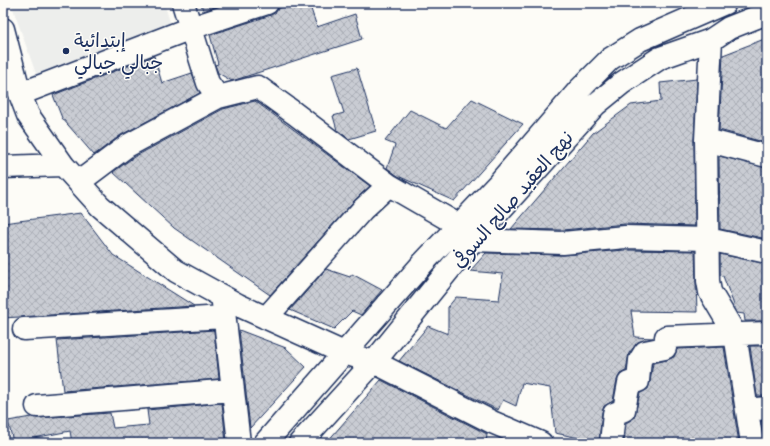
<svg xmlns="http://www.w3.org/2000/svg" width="770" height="446" font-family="Caveat,'Playpen Sans Arabic',sans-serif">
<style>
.built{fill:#edeeec}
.building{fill:url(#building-cross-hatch);stroke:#1b2f5e}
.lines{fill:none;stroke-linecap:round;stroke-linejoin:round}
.minor-casing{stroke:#1b2f5e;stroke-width:25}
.major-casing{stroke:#1b2f5e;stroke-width:25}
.minor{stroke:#fdfcf7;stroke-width:22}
.major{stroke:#fdfcf7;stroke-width:22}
.poi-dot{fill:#1b2f5e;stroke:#fdfcf7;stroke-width:1.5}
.labels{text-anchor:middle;stroke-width:3;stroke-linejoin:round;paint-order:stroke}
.poi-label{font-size:19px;fill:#1b2f5e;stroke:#fdfcf7;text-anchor:start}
.street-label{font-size:19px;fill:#1b2f5e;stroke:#fdfcf7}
</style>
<defs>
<pattern id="building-cross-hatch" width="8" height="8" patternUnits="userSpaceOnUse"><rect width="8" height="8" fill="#c9ccd3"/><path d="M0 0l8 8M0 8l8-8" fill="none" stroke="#acb0b8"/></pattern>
</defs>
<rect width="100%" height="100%" fill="#fdfcf7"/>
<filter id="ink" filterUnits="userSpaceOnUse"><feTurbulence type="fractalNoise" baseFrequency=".025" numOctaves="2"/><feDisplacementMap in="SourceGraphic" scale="8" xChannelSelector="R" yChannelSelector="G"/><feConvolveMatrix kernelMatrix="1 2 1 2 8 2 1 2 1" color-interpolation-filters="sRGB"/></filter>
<g filter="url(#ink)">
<path class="built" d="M11 3H164L172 28 36 74Z"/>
<path class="building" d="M201 3H227L203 11Z
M296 3H309L317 27 355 14 362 39 232 81 218 73 215 65 218 64 210 35 271 15 276 12 279 7V8Z
M767 38V143L719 130 723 55Z
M154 56 162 83 192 73 200 93 121 135 94 155 62 118 53 95Z
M357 68 376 131 349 139 337 130 333 116 344 113 332 75Z
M697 79 694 140 695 226 625 224 563 230 511 229 593 133 631 105 661 101 660 83Z
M472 99 523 124 454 201 398 176 387 168 395 145 385 141 410 110 446 128Z
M255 101 370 186 354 201 270 295 174 228 113 172 134 157 223 109Z
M719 156 767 168V239L720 229Z
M81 213 113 255 194 306 3 318V223Z
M625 250 695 251 697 312 631 311 635 337 653 338 638 342 629 353 626 371 620 374 617 380 613 401 604 406 602 412 599 442 555 433 550 388 522 383 516 406 503 400 498 410 399 361 428 326 448 334V307L456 297 499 300 503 274 470 271 486 253 563 255Z
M720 254 767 264V321H745L744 314 737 313 723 276 720 275Z
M326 269 350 277 352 274 382 290 361 315 352 311 334 329 290 310Z
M214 330 219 379 63 391 57 340Z
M239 330 286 348 306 367 250 428Z
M750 346H767V396H757Z
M724 347 739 443H624L626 423 634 418 640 393 648 389 650 382 653 363 667 360 674 357 677 349Z
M381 380 487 434 486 443H326Z
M222 403 226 443H72L70 431 13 442 8 421 31 417 38 418 110 413 113 428 149 425 147 410Z
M761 421H767V443H764Z"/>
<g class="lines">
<defs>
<path id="minor" d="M183 3 208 83 218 97 258 87 294 113 389 185
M3 29 20 94 28 115 63 165 100 206 176 271 238 305 344 353 374 362 492 422 541 443
M711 40 706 140 708 281 710 292 735 334 752 443
M20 94 191 28 267 3
M706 140 767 156
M3 167 63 165
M79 182 127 146 218 97
M473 240 563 243 625 237 708 239 767 252
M223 303 239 443
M266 318 363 209 389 185 460 226
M24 329 224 317
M37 406 232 390
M747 410 767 408
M611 443 614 414 624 410 629 383 638 381 640 360 645 352 665 348 666 337 767 333"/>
<path id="major" d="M265 443 424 262 499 183 580 89 610 59 640 40 725 3
M300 443 374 362 473 240 595 105 622 83 660 58 711 40 729 28 767 13"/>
</defs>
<use href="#minor" class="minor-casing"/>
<use href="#major" class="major-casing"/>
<use href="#minor" class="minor"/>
<use href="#major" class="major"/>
</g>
</g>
<circle class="poi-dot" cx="66" cy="51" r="4"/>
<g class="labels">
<g class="poi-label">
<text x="74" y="47">إبتدائية<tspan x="74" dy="22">جبالي جبالي</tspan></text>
</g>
<g class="street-label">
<text transform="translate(512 199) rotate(-49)" y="7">نهج العقيد صالح السوفي</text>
</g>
</g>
<rect width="770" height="446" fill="none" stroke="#fdfcf7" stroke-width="16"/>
<rect x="8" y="8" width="754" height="430" fill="none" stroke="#1b2f5e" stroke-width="1.5" filter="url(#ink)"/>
</svg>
